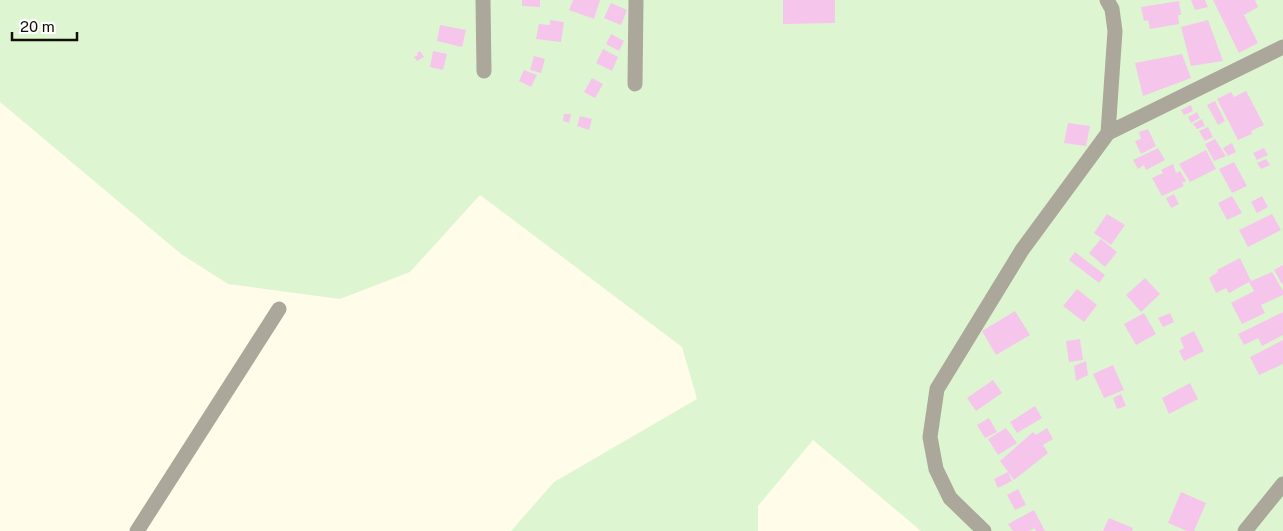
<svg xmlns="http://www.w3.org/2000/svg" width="1283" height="531" font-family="'Public Sans',sans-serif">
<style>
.green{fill:#ddf6d1}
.building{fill:#f6c5eb}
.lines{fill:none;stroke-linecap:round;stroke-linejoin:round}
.street{stroke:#aba79b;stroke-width:15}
</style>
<rect width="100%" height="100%" fill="#fffcea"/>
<path class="green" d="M0 0H1283V531H921L813 440 758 506V531H511L554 482 697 399 682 347 480 195 410 272 340 299 228 284 181 254 0 102Z"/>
<path class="building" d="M522 0H540V7L522 6Z
M573 0H600L594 19 569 10Z
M783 0H835V23L783 24Z
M1191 0H1205L1208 7 1195 10Z
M1213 0H1255L1258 7 1244 15 1258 43 1239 53Z
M1179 1 1181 15H1178L1179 24 1150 29 1148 20 1144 21 1141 7Z
M611 3 627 10 621 25 604 18Z
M550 20 564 22 561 42 536 39 539 24 550 25Z
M1208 20 1223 61 1191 66 1181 27Z
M440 25 466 30 462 47 437 41Z
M611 34 624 41 619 51 606 44Z
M603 49 618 57 612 71 596 63Z
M420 51 424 57 417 61 414 57 418 55 417 53Z
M433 51 447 54 443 70 430 67Z
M1182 54 1191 78 1143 96 1135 63Z
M534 56 545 59 541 73 530 70Z
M524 70 537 75 531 87 519 81Z
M592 78 603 84 595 98 584 92Z
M1246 91 1264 125 1251 131 1252 134 1238 140 1217 99 1231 92 1234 97Z
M1215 101 1225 121 1218 125 1207 105Z
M1191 105 1193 111 1184 115 1181 110Z
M1197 112 1200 118 1191 123 1188 117Z
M564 114H571L569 123 563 121Z
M580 116 592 119 589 130 577 126Z
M1202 119 1205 126 1197 129 1193 124Z
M1068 123 1090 126 1086 146 1064 143Z
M1208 127 1213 137 1205 141 1199 131Z
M1148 129 1156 146 1141 154 1135 141 1141 139 1139 132Z
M1215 139 1226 156 1214 161 1205 144Z
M1232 143 1236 152 1228 156 1223 148Z
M1158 148 1165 160 1146 170 1144 165 1138 169 1133 160Z
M1264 148 1268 155 1257 160 1253 153Z
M1206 150 1216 169 1190 182 1179 164Z
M1266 159 1270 165 1261 169 1257 163Z
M1234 162 1247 186 1232 193 1219 169Z
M1173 164 1176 173 1180 171 1186 181 1182 183 1184 186 1162 196 1152 178 1163 173 1161 170Z
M1174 194 1179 204 1171 208 1166 198Z
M1232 196 1242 213 1227 220 1218 203Z
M1262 196 1268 207 1257 213 1251 202Z
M1107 214 1125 225 1111 245 1094 233Z
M1272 214 1281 230 1248 247 1239 230Z
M1101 239 1117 252 1105 267 1089 253Z
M1075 252 1105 275 1099 283 1069 260Z
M1240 258 1251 281 1272 272 1283 291V295L1261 305 1265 313 1242 324 1231 303 1254 291 1249 282 1229 293 1226 288 1216 293 1209 278 1218 272 1217 270Z
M1283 265V283L1282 284 1274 270Z
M1145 278 1160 294 1141 312 1126 295Z
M1077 289 1097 305 1084 322 1063 306Z
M1015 311 1030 335 996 355 982 331Z
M1283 312V335L1262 346 1258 338 1244 345 1238 334Z
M1144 313 1156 334 1136 345 1124 324Z
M1170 313 1174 322 1163 327 1158 318Z
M1194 331 1204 351 1184 361 1179 351 1184 348 1180 338Z
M1080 339 1083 360 1069 362 1066 341Z
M1283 340V364L1259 375 1250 357Z
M1086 361 1088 375 1076 381 1074 366Z
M1113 365 1124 390 1104 398 1093 374Z
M993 380 1002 393 976 411 967 398Z
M1190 383 1198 399 1169 414 1162 398Z
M1121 394 1126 406 1117 409 1113 398Z
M1035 406 1042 418 1017 433 1010 422Z
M989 418 997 432 985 438 977 425Z
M1006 428 1017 443 998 455 988 439Z
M1047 428 1053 439 1043 445 1048 453 1014 480 1000 461 1033 432 1036 435Z
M1008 472 1012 481 998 488 994 479Z
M1018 489 1026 505 1015 510 1007 495Z
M1181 492 1206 503 1194 531H1187L1168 523Z
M1034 510 1045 531H1036L1034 528 1029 531H1013L1008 524Z
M1109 518 1133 528 1132 531H1103Z"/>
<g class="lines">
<path class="street" d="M483 0 484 71
M635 84 636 0
M1108 133 1283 47
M137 531 279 309
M984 531 950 498 936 469 930 437 937 389 1022 250 1108 133 1115 31 1112 9 1107 0
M1245 531 1283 484"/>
</g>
<path d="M12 32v8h65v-8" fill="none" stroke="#121006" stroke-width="2.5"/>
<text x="20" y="32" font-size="15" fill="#121006" stroke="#ffffff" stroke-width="4" paint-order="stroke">20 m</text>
</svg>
